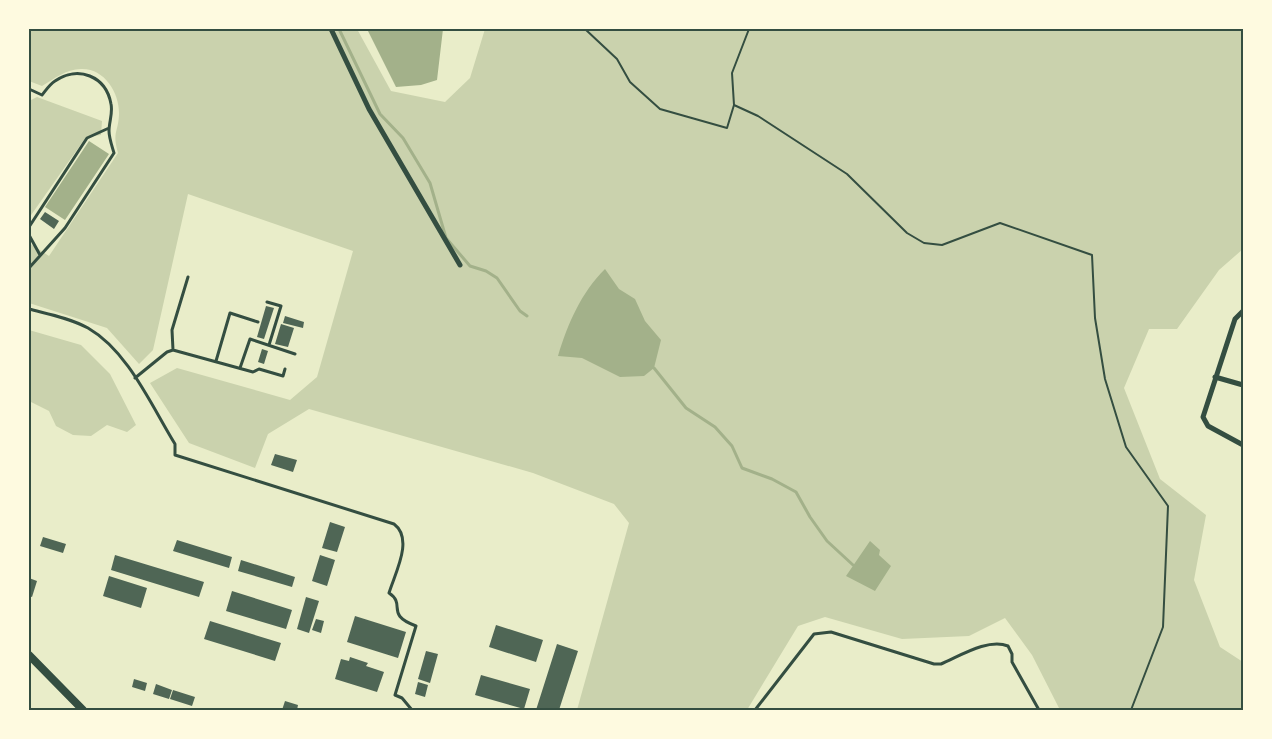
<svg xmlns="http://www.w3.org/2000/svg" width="1272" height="739" font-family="Karla,sans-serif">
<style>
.green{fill:#cad2ad}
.water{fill:#a3b18a}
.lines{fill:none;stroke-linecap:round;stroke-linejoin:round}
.stream{stroke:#a3b18a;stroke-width:3}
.building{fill:#4f6655}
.path{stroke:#344e41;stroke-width:2}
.service{stroke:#344e41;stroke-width:3}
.minor{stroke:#344e41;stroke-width:5}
.tertiary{stroke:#344e41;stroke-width:8}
.neatline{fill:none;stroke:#344e41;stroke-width:2}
</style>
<rect width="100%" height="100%" fill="#e9edc9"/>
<path class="green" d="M29 29H357L391 91 445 102 470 78 485 29H1243V249L1219 270 1177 329H1149L1124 388 1160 479 1206 515 1194 580 1220 647 1243 662V710H1060L1032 655 1005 618 969 636 902 639 825 617 798 626 747 710H577L629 523 614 504 533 473 309 409 268 434 255 468 189 443 150 383 177 368 290 400 317 377 353 251 188 194 153 350 139 364 107 328 29 303V243L49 256 118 153C112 132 118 133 119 115 120 94 105 68 81 69 66 69 54 79 42 86L29 81Z
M37 97 102 121 101 135 86 137 29 218V101Z
M29 330 81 345 110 374 136 425 127 432 107 425 91 436 73 435 56 426 49 411 29 401Z"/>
<path class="water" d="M367 29H443L437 80 421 85 396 87Z
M89 141 109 154 65 220 45 207Z
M605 269 619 289 635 299 645 321 661 340 654 368 644 376 620 377 582 358 558 356C568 323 581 293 605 269Z
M870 541 880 550 879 555 891 566 875 591 846 576Z"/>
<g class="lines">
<path class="stream" d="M339 29 380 114 403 138 430 183 446 238 470 266 486 271 497 278 520 311 527 316
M654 368 686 408 715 427 732 446 742 468 772 479 796 492 810 517 827 541 853 565"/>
</g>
<path class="building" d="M45 212 59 221 54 229 40 219Z
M266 306 274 308 264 339 257 337Z
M285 316 304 322 303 328 283 323Z
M281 324 294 328 288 347 275 344Z
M262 349 268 351 264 364 258 362Z
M275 454 297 460 293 472 271 465Z
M330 522 345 527 337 552 322 548Z
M43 537 66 544 63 553 40 546Z
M177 540 232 557 229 568 173 551Z
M115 555 204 582 199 597 111 570Z
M320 555 335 560 327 586 312 581Z
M241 560 295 577 292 587 238 571Z
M109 576 147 588 141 608 103 596Z
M29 578 37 581 32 597 29 596Z
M232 591 292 610 286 629 226 611Z
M306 597 319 601 309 633 297 629Z
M355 616 406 632 398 658 347 642Z
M316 619 324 621 321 633 312 630Z
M210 621 281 643 275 661 204 639Z
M496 625 543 640 536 662 489 647Z
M557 644 578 651 559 710H536Z
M426 651 438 654 430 683 418 679Z
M350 657 368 663 366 666 384 672 377 692 335 679 341 659 349 661Z
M481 675 530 689 524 709 475 695Z
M134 679 147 683 145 691 132 687Z
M418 682 428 685 425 697 415 694Z
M156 684 172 690 169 699 153 694Z
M173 690 195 697 192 706 170 699Z
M285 701 298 705 297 710H282Z"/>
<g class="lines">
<path class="path" d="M585 29 617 59 630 82 660 109 727 128 734 105 758 116 847 174 907 233 924 243 942 245 1000 223 1092 255 1095 318 1105 379 1126 447 1168 506 1163 627 1131 710
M734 105 732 73 749 29"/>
<path class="service" d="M29 89 42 95C46 90 50 84 55 81 78 65 106 76 111 104 113 113 109 122 109 131 109 138 112 146 114 153L65 228 29 268
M29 227 87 138 109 128
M29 235 40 255
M267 302 281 306 269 345
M29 309C48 314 70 318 88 328 128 351 151 405 175 444V455L394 524C414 539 395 573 389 593 407 605 384 614 416 626L395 695 402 698 412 710
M173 350 172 330 188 277
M216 361 230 313 258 322
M240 368 250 339 295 354
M135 378 167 352 173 350 253 372 259 369 283 376 285 369
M755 710 814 634 831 632 934 664H941C960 656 988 638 1008 646L1012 654V662L1039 710"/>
<path class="minor" d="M331 29 369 109 460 265
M1243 311 1235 319 1203 417 1208 426 1243 445
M1215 377 1243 385"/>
<path class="tertiary" d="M29 655 83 710"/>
</g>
<rect width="1272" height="739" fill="none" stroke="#fefae0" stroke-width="60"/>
<rect x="30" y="30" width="1212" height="679" class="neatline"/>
</svg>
